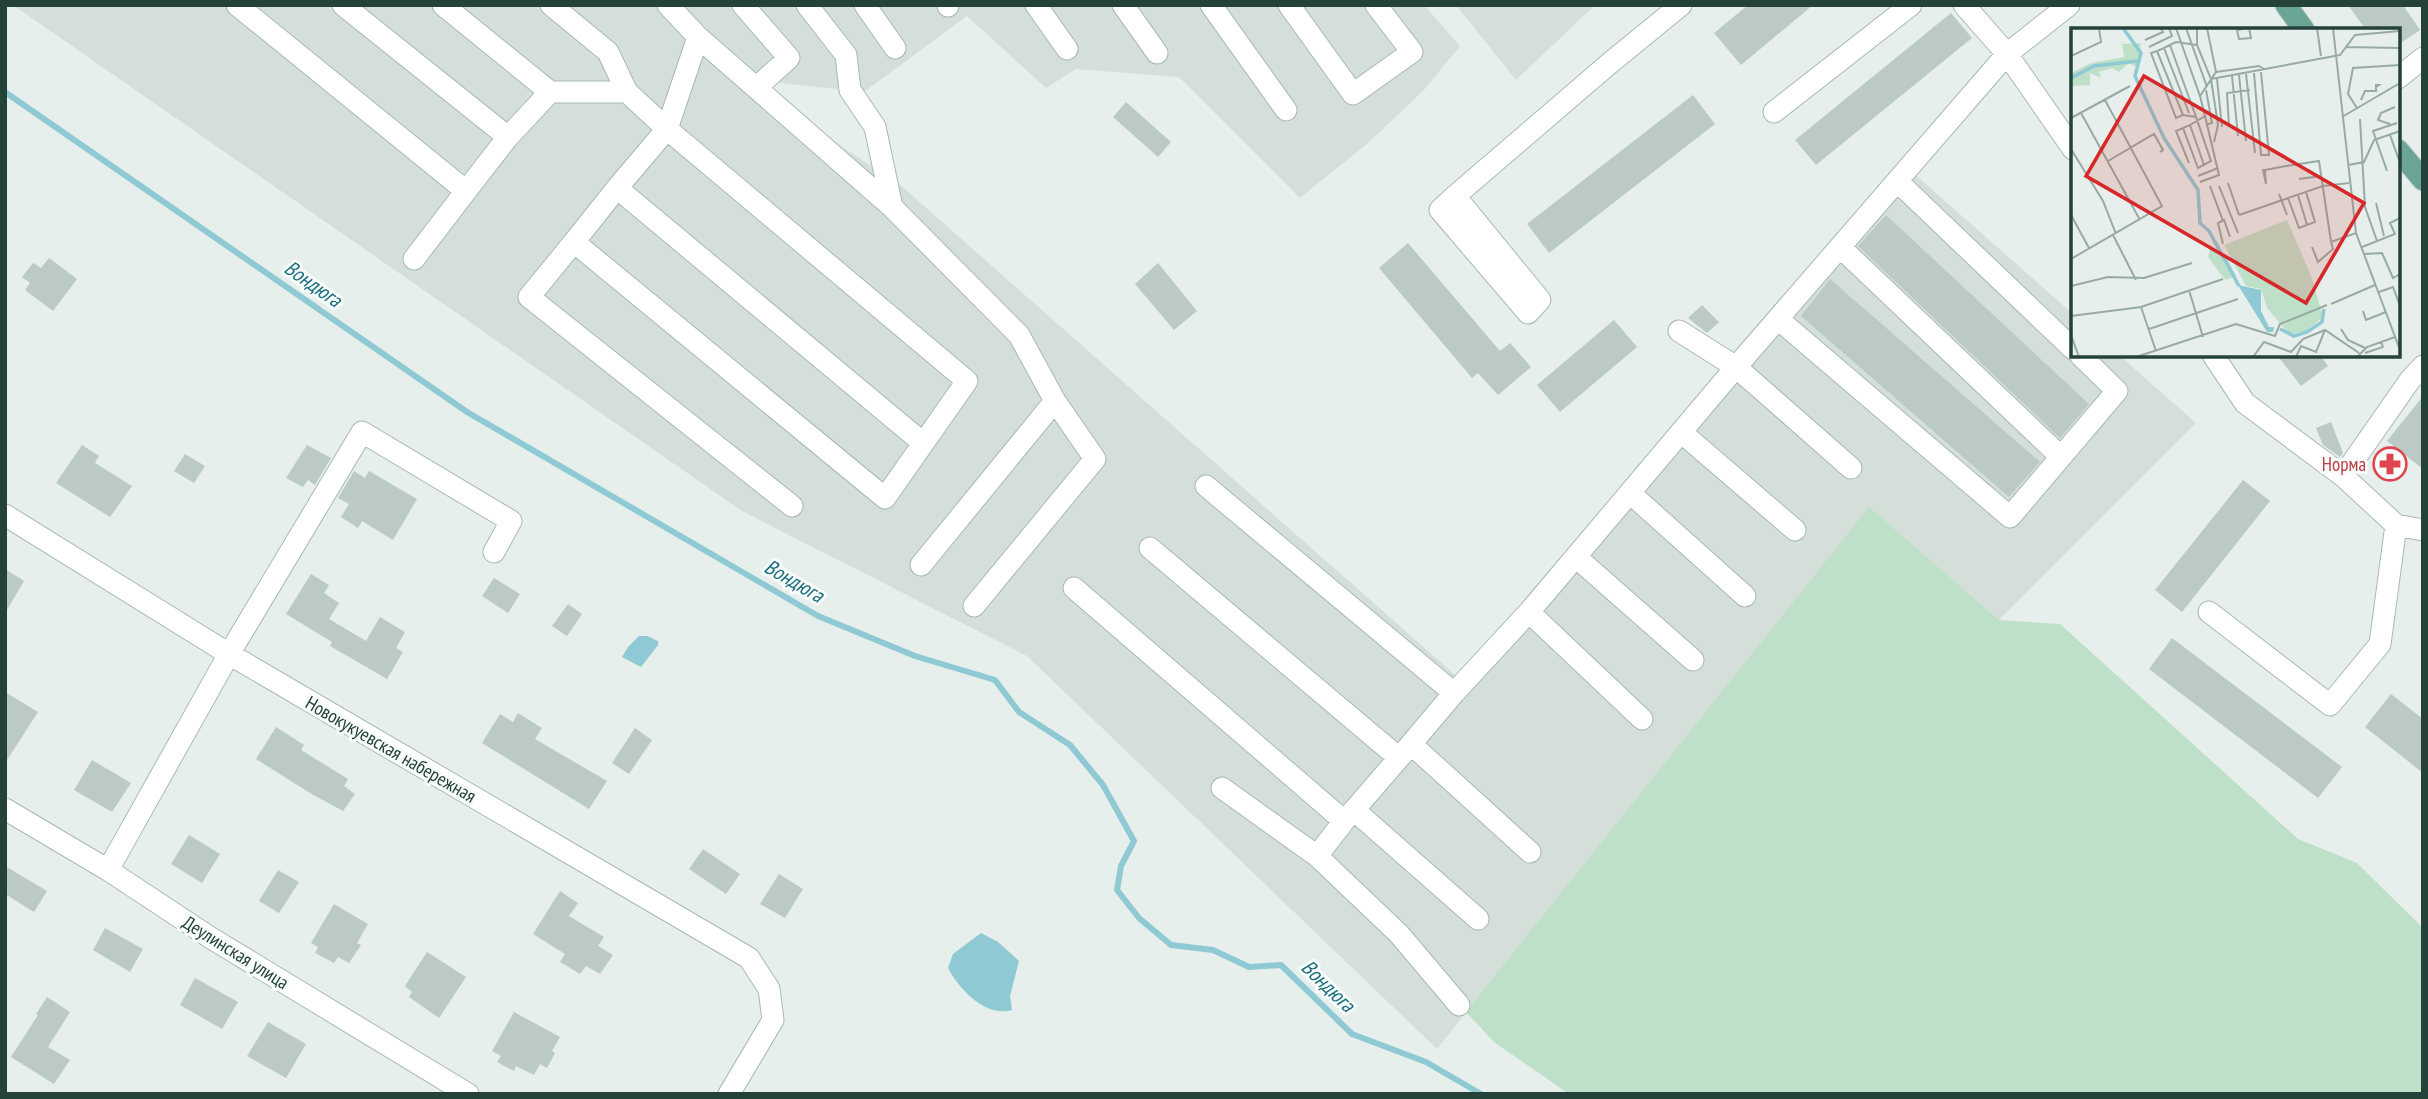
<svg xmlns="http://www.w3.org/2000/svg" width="2428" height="1099" font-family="'PT Sans Narrow',sans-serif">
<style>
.built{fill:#d4dfda}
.green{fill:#bfe0c8}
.water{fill:#8ec9d4}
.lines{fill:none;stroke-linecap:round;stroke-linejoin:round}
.stream{stroke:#8ec9d4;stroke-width:6}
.building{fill:#bbcac4}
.minor-casing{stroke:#a8b8b2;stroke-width:23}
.major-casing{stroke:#c2cac8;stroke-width:23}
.minor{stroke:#fff;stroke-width:21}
.major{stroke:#6aa596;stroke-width:21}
.labels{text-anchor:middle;stroke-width:6;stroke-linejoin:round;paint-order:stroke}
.health-label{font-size:19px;fill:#be3a42;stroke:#f7fbf9;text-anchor:end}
.street-label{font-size:19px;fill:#24423a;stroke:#f7fbf9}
.water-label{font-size:21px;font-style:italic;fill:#1c6f80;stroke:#f7fbf9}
.inset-river{fill:none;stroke:#8ec9d4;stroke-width:3.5}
.inset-road{fill:none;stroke:#98aaa4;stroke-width:2}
.view{fill:#d62828;fill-opacity:0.15;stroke:#d62828;stroke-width:3.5}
.inset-edge{fill:none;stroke:#24423a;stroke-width:3.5}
</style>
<rect width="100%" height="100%" fill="#e6efeb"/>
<path class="built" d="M13 5H1424L1460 46 1424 90 1368 143 1300 198 1179 77 1076 69 1046 88 967 16 864 92 735 78 898 183 1462 681 1903 164 2073 314V355H2119L2196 423 1999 620 1869 508 1437 1049 1027 656 742 511Z
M1456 5H1595L1516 80Z"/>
<path class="green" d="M1869 507 1999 620 2060 624 2298 839 2357 863 2423 928V1094H1569L1494 1042 1466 1012Z"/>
<path class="water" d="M639 636H647L658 641V645L641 667 622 657 628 647Z
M981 933 998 942 1019 961 1010 996 1012 1010C986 1018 959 989 948 968L953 954Z"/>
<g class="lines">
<path class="stream" d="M5 92 467 412 818 616 915 656 995 680 1019 712 1070 745 1103 785 1134 841 1121 866 1117 890 1139 918 1171 945 1213 950 1249 967 1281 965 1352 1034 1426 1062 1481 1094"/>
</g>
<path class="building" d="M1748 5H1813L1741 65 1714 33Z
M2348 5H2403L2420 30 2398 45V30H2366Z
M1951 13 1972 38 1816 165 1795 140Z
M1693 95 1715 124 1549 253 1527 224Z
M1126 102 1171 142 1158 157 1113 117Z
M1886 215 2089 404 2060 438 1858 246Z
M1408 243 1500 351 1510 343 1531 367 1498 395 1478 373 1472 378 1379 268Z
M49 258 77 279 53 311 25 290 30 283 22 277 33 263 41 268Z
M1158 263 1197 311 1174 330 1135 284Z
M1830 279 2040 462 2009 497 1801 316Z
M1702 305 1719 322 1707 333 1688 318Z
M1614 320 1637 347 1560 412 1537 385Z
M2277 355H2320L2328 366 2301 386Z
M2423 396V469L2387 441Z
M2331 422 2343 453 2340 457 2323 445 2316 428Z
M82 445 99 456 95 463 132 486 110 517 56 483Z
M307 445 331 458 315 485 308 480 303 487 286 478Z
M185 454 205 466 194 483 174 471Z
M354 471 365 478 369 471 417 499 393 540 362 521 358 528 341 517 349 504 338 498Z
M2243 480 2270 501 2182 612 2155 590Z
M5 569 24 581 5 613Z
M311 574 329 585 324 593 339 603 329 619 366 641 380 617 405 632 396 648 403 652 387 679 330 646 332 642 286 614Z
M494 578 520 594 508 613 482 596Z
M568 604 582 614 567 636 552 626Z
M2172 638 2342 767 2318 798 2149 669Z
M5 692 38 712 5 763Z
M2391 694 2423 719V773L2365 727Z
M518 713 542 728 535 739 607 781 589 809 482 743 500 714 513 722Z
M276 727 304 745 301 750 348 779 344 786 355 794 343 811 310 793 256 759Z
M635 728 652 740 629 774 612 763Z
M92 760 131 783 112 812 74 790Z
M189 835 220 854 202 883 171 864Z
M703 849 740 874 726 894 689 869Z
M5 866 47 891 34 912 5 894Z
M278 870 299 882 279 913 259 901Z
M779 874 803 889 785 918 760 904Z
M560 891 578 903 569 916 604 937 598 946 613 955 600 974 586 966 580 974 560 962 565 954 533 934Z
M334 904 368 924 357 943 361 945 349 963 338 957 334 963 315 953 318 947 311 943Z
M105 928 143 949 130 972 93 950Z
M427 952 466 977 439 1018 409 997 412 992 405 986Z
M195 978 238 1002 222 1029 180 1005Z
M47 997 70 1012 48 1047 70 1060 54 1084 11 1057 38 1015 36 1014Z
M514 1012 560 1037 552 1051 555 1053 547 1068 540 1064 534 1075 516 1066 514 1071 497 1062 501 1056 492 1051Z
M268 1022 306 1044 286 1078 247 1056Z"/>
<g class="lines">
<defs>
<path id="minor" d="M237 5 466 191 508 137 343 5
M443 5 550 92
M551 5 608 52 627 92
M743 5 789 58 756 88
M807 5 846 55 850 90 875 127 892 207
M865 5 895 48
M948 5V6
M1036 5 1067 49
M1123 5 1157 53
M1211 5 1286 110
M1289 5 1353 94 1412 52 1376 5
M1964 5 2007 54 2073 149
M698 37 892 207 1019 335 1055 401 1095 459 974 606
M2398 78 2423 58
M1774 112 1911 5
M508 137 550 92H627L667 129 967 381 885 498 574 242 529 297 792 506
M1897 181 2073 349
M617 188 667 129 698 37 668 5
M1455 196 1540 300 1528 313 1440 210 1455 196 1610 63 1681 5
M574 242 617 188 923 443
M1840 247 2061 457
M414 259 466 191
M1778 319 2010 517 2117 391 2080 355
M1679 331 1736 367 1851 468
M2213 355 2245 403 2343 476 2410 380 2423 366
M1681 432 1795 530
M1206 486 1454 693 1411 744
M1630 493 1745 596
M5 515 229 654 749 958 769 989 773 1020 729 1094
M2396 525 2423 530
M1150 548 1399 758 1411 744 1530 852
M1576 557 1693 660
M921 565 1055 401
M1074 588 1344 821
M1529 612 1642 719
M2209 612 2330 705 2380 644 2396 525 2343 476
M1454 693 1529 612 1736 367 2007 54 2069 5
M1222 788 1317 856
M5 809 108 870 211 938 468 1094
M1354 810 1399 758
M108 870 229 654 362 432 511 521 494 552
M1459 1005 1399 934 1317 856 1344 821 1354 810 1478 919"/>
<path id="major" d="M2286 5 2304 30
M2398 150 2423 180"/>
</defs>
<use href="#minor" class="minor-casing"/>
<use href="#major" class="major-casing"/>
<use href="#minor" class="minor"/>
<use href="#major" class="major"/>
</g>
<defs>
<symbol id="pharmacy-ring" viewBox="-11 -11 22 22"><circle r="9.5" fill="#f7fbf9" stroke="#e0444e" stroke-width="1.5"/><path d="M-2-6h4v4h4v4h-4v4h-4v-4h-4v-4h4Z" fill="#e0444e"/></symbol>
</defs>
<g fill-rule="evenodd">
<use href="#pharmacy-ring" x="2371" y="445" width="38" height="38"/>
</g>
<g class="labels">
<g class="health-label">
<text x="2366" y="471">Норма</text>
</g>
<g class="street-label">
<text transform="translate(391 749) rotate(30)" y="7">Новокукуевская набережная</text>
<text transform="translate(236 952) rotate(32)" y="7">Деулинская улица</text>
</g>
<g class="water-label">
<text transform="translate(313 284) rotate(35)" y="7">Вондюга</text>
<text transform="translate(794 581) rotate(30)" y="7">Вондюга</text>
<text transform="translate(1328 986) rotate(44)" y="7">Вондюга</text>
</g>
</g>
<g transform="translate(2071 28)">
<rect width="329" height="329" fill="#e6efeb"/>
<path d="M70 15 67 40 58 35 48 44 41 40 28 44 30 50 19 45V57L0 58V45L20 35 53 29 51 16ZM216 192 241 250 252 289 235 303 218 306 196 280 190 261 175 258 153 217ZM139 221 157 232 165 248 155 252 151 248 137 229Z" fill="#bfe0c8"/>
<path d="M167 257 190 262V283L198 299H203L202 304H196Z" fill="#8ec9d4"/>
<path class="inset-river" d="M52 0 70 25 64 48 93 110 127 162 129 195 138 203 168 258M0 50 23 38 66 33M209 301 223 308 236 304 251 294 253 281"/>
<path class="inset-road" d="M105 0 129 68 145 44 188 38 193 41M115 0 136 59M126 0V17L140 51 147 97 143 114M136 0 145 44M166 0V2L168 11 180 10 178 0 166 2M246 0 250 28M262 0 285 205 329 322M74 12 92 4 89 0M99 17 125 89M78 19 101 8 98 0M275 19 329 20M93 20 118 85M86 23 112 87 105 90 80 25 86 23 93 20 105 14 126 17M0 28 30 14 28 0M183 45 190 127H198L190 44M175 46 184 125M168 47 175 113M161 48 167 108M140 51 269 27 284 7 329 3M146 51 151 99M135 62 141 95 137 96M290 72 294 63H305V57H308L305 59M286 80 277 66 282 40 329 37M10 85 69 192M112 87 125 89 140 133 127 140 112 100 105 103 118 135M271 89 329 55M0 90 59 58M289 91 294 179 306 213M319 96 307 92 310 85 324 79M119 97 134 88 129 68M158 98 156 65 179 62M112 100 119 97 133 137M319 107 329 135M0 121 32 173 45 206M37 133 83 106 92 122 89 124M277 137 293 134 303 112 329 103M194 142 195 156 192 142H194L215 138 248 133 260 214 285 205M316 143 302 103 326 95M127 148 147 140M228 151 250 148M129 154 148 147 134 88M157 155 168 187M139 158 152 193M148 158 167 205M208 166 216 187M227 167 236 197M217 170 228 200 244 194 235 164M305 175 313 208M0 187 18 220M168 187 252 158 278 155M42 207 65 252M152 216 147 195 153 192 159 209M241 219 247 234 262 221 260 214M291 219 324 206 319 195 329 190M293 226 311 225 322 250 329 246M0 231 91 178 34 72M0 258 37 249 73 250 121 235M118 262 132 309M308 264 322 259 329 278M260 276 304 257M70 279 85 323M292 283 295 292 315 284M0 288 70 279 152 251M78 301 167 271M270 301 277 312 294 320M0 307 8 329M294 325 312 319 310 314M65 329 165 296 204 308 209 296 256 277M182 329 193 314 220 324 232 311 254 302 288 325M225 329 230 318 245 324 254 302M286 329 296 319 324 309"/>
<path class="view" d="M73 48 293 175 235 275 15 148Z"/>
<rect width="329" height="329" class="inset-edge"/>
</g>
<rect width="2428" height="1099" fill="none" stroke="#24423a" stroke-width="14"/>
</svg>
